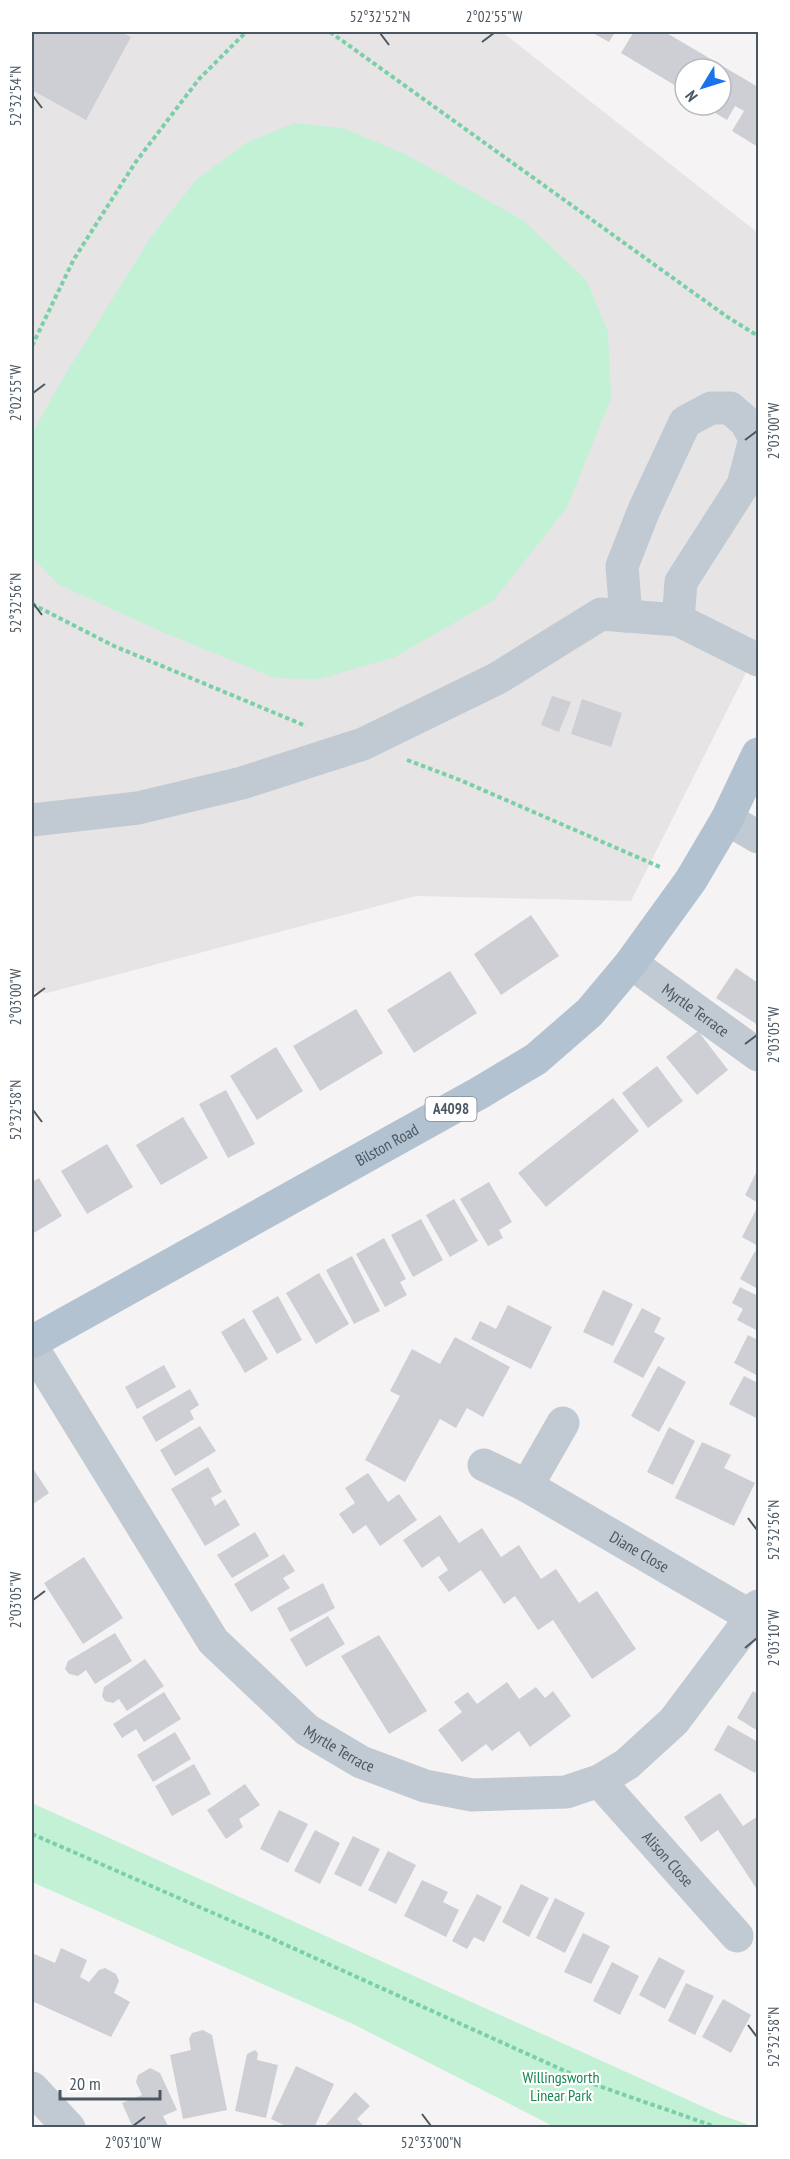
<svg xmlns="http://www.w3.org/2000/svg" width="790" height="2159" font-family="'PT Sans Narrow',sans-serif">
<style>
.education{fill:#e6e4e5}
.green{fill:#c3f1d5}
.building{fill:#cdcfd5}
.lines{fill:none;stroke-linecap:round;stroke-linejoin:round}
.path{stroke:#7ad0a6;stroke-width:4;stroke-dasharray:4.5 3;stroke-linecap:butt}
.minor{stroke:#c1cad2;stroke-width:33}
.major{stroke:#b3c2d1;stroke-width:33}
.ticks{fill:none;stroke:#4a5661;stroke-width:2}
.labels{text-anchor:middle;stroke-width:4.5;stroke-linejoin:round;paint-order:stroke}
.shield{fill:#fff;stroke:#808990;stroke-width:1.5}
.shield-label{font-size:15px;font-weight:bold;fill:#4a5661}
.street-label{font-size:16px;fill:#4a5661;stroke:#fff}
.park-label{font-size:16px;fill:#17864f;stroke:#fff}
.neatline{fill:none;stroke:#4a5661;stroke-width:2}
.ticks-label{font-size:15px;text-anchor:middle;fill:#4a5661}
</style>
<rect width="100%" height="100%" fill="#f5f3f3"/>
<path class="education" d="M32 32H502L758 233V649L631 901 416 896 47 993 32 991Z"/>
<path class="green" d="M294 123 343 128 407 155 524 221 587 281 608 332 611 398 567 507 494 600 395 657 319 679 275 678 160 631 58 584 32 557V434L60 383 151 237 196 180 246 143Z
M32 1803 719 2114 754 2127 557 2128 547 2123 353 2024 32 1882Z"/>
<path class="building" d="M32 32H121L131 37 86 120 32 90Z
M591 32H615L609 42Z
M630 32H665L758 87V147L732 131 744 111 735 106 727 120 702 105H721V69H685L676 86 621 53 633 33Z
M552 696 571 702 559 732 541 725Z
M582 699 622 713 611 747 571 734Z
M531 915 559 956 501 995 474 954Z
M736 968 758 983V1025L716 998Z
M450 971 477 1013 414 1053 387 1010Z
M356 1009 383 1053 320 1091 293 1046Z
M698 1031 728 1070 697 1095 666 1057Z
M276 1047 303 1091 257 1120 230 1076Z
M657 1066 683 1101 648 1128 622 1093Z
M226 1090 255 1144 228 1158 199 1104Z
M613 1098 639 1131 546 1207 518 1173Z
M183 1117 208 1158 161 1185 136 1145Z
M107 1144 133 1187 87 1214 61 1171Z
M758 1169V1203L745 1195Z
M39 1178 62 1216 32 1234V1182Z
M489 1182 512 1222 499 1230 503 1238 488 1246 460 1199Z
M454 1199 478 1241 450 1257 426 1215Z
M756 1210 758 1211V1246L742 1237Z
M421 1219 443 1260 413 1277 391 1235Z
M384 1238 406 1279 400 1282 407 1295 385 1307 356 1254Z
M755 1251 758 1253V1289L740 1279Z
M352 1256 380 1311 354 1324 326 1270Z
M319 1273 349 1324 316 1344 286 1293Z
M740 1287 758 1296V1331L737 1320 743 1309 732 1303Z
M603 1290 633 1304 613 1346 583 1332Z
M278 1296 302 1340 277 1354 252 1311Z
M508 1305 552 1327 531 1369 471 1339 480 1321 496 1329Z
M642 1308 661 1318 654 1332 665 1338 643 1378 613 1362Z
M244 1318 268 1359 245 1373 221 1332Z
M748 1335 758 1340V1376L734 1363Z
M455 1337 510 1367 483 1417 467 1408 456 1428 440 1419 405 1482 365 1460 400 1396 390 1391 412 1349 440 1364Z
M164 1365 176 1387 137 1409 125 1387Z
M658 1366 686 1382 659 1432 631 1416Z
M744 1376 758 1383V1419L729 1404Z
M190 1389 199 1405 190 1411 194 1419 156 1442 142 1417Z
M200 1426 216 1451 175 1476 160 1450Z
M669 1427 695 1441 673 1485 647 1472Z
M702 1442 731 1455 724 1468 755 1483 734 1526 675 1498Z
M32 1467 49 1493 32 1505Z
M208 1467 222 1492 211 1498 215 1506 225 1499 240 1525 205 1546 171 1489Z
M368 1473 388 1502 399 1494 417 1520 380 1546 366 1525 353 1534 339 1514 355 1503 345 1488Z
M440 1515 459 1543 482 1528 501 1557 519 1545 541 1579 556 1569 579 1603 597 1591 636 1649 592 1679 553 1620 538 1630 515 1596 504 1604 481 1570 449 1592 438 1577 448 1570 439 1556 422 1568 403 1540Z
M255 1532 269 1556 232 1578 217 1555Z
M284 1554 295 1571 283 1578 290 1588 251 1612 234 1584Z
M84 1557 123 1618 83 1644 44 1583Z
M323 1583 335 1608 290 1632 277 1608Z
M328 1616 345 1644 306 1667 290 1639Z
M115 1633 132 1661 95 1684 86 1670 78 1676 69 1674 65 1669 68 1661Z
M379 1635 427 1711 389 1734 341 1656Z
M145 1659 164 1686 127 1711 119 1699 113 1703 105 1701 102 1696 104 1687Z
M507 1682 519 1699 536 1687 545 1698 553 1691 571 1716 530 1747 519 1731 492 1751 486 1744 462 1762 438 1730 462 1712 454 1702 468 1692 477 1704Z
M753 1691 758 1694V1731L737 1718Z
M164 1692 181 1719 144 1742 136 1729 122 1738 113 1724Z
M728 1725 758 1742V1766L755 1773 714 1750Z
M175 1732 191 1759 153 1782 137 1755Z
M194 1764 211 1794 172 1816 155 1786Z
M245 1784 260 1805 239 1819 243 1827 226 1839 207 1810Z
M720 1793 743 1826 758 1816V1891L718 1830 701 1842 684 1817Z
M279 1810 308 1824 288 1863 260 1849Z
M315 1830 340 1843 320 1884 294 1871Z
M353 1836 380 1849 361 1887 334 1874Z
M388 1851 416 1865 396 1904 368 1890Z
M422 1880 448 1892 443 1902 459 1910 446 1937 404 1916Z
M521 1884 549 1898 529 1937 502 1922Z
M477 1894 502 1907 484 1942 474 1937 467 1949 452 1941Z
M555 1898 585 1913 565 1953 536 1938Z
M583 1933 610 1946 591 1984 564 1972Z
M61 1948 87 1960 80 1977 89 1982 99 1970 105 1968 116 1974 119 1981 114 1993 130 2002 111 2037 32 2001V1953L55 1963Z
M659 1957 685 1971 665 2009 639 1995Z
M612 1962 639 1976 620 2015 593 2001Z
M686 1983 714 1996 695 2035 668 2021Z
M723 1999 751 2015 731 2053 702 2037Z
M203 2030 212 2035 227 2110 183 2119 170 2055 191 2050 189 2039 192 2033Z
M255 2050 258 2053 257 2060 278 2065 266 2118 235 2111 247 2054Z
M296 2066 334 2084 314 2128H290L271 2119Z
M150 2068 160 2073 177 2110 163 2116 169 2128H133L122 2103 142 2095 136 2082 138 2075Z
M355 2092 370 2106 357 2119 366 2128H323Z"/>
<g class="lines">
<path class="path" d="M330 32 726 316 758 336
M32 346 74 259 135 163 199 79 246 32
M32 604 114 646 306 726
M407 760 460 780 660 867
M32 1834 275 1940 596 2085 719 2128"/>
<g class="minor">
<path d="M626 616 622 566 644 510 685 422 711 408H730L746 422 755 439 743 485 681 582 678 620"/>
<path d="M727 819 758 837"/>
<path d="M32 820 138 808 242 783 363 744 498 678 601 614 678 620 758 660"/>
<path id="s1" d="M631 963 758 1055"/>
<path id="s2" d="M32 1347 213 1641 307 1730 361 1762 425 1786 472 1795 566 1792 599 1781 627 1764 674 1721 752 1617 758 1606"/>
<path id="s3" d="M484 1465 527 1486 752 1617"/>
<path d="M527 1486 563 1423"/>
<path id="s4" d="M599 1781 737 1936"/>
<path d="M32 2088 69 2128"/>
</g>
<path class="major" id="s5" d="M32 1342 481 1092 536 1059 590 1012 631 963 691 880 727 819 758 754"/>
</g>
<path class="ticks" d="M380 33 389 45M482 42 494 33M33 96 42 108M33 393 45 384M745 440 757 431M33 603 42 615M33 997 45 988M745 1044 757 1035M33 1110 42 1122M748 1518 757 1530M33 1600 45 1591M745 1648 757 1638M748 2025 757 2037M422 2114 431 2126M133 2126 145 2117"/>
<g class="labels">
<rect class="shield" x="425.5" y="1097" width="51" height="24" rx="4.5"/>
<g class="shield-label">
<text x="451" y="1114">A4098</text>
</g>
<g class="street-label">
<text dy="6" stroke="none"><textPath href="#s1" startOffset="80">Myrtle Terrace</textPath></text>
<text dy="6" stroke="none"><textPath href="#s5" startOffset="406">Bilston Road</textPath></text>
<text dy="6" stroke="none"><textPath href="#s3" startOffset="178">Diane Close</textPath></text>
<text dy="6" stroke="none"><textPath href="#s2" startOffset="512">Myrtle Terrace</textPath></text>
<text dy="6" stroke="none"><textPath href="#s4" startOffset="104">Alison Close</textPath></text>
</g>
<g class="park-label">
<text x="561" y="2083">Willingsworth<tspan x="561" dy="18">Linear Park</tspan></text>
</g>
</g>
<rect width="790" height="2159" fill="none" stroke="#ffffff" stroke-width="66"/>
<g transform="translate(703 87) rotate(232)"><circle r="28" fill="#ffffff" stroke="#b7bbc0" stroke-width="1.5"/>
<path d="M0-4.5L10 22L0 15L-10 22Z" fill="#1a73e8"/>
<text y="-9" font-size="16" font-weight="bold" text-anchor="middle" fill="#4a5661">N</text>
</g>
<path d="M60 2090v9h100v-9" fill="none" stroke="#4a5661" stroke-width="3"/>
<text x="69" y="2090" font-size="18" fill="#4a5661" stroke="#ffffff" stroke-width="4.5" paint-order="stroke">20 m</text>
<rect x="33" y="33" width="724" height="2093" class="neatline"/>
<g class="ticks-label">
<text x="380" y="22">52°32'52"N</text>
<text x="494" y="22">2°02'55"W</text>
<text transform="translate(16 96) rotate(-90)" y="5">52°32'54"N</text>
<text transform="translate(16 393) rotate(-90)" y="5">2°02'55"W</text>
<text transform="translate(774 431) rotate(-90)" y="5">2°03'00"W</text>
<text transform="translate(16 603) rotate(-90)" y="5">52°32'56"N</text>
<text transform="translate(16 997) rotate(-90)" y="5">2°03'00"W</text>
<text transform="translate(774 1035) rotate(-90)" y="5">2°03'05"W</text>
<text transform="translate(16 1110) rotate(-90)" y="5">52°32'58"N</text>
<text transform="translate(774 1530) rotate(-90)" y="5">52°32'56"N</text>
<text transform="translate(16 1600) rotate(-90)" y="5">2°03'05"W</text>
<text transform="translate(774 1638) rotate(-90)" y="5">2°03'10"W</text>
<text transform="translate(774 2037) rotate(-90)" y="5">52°32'58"N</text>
<text x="133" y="2148">2°03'10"W</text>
<text x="431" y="2148">52°33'00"N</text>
</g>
</svg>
